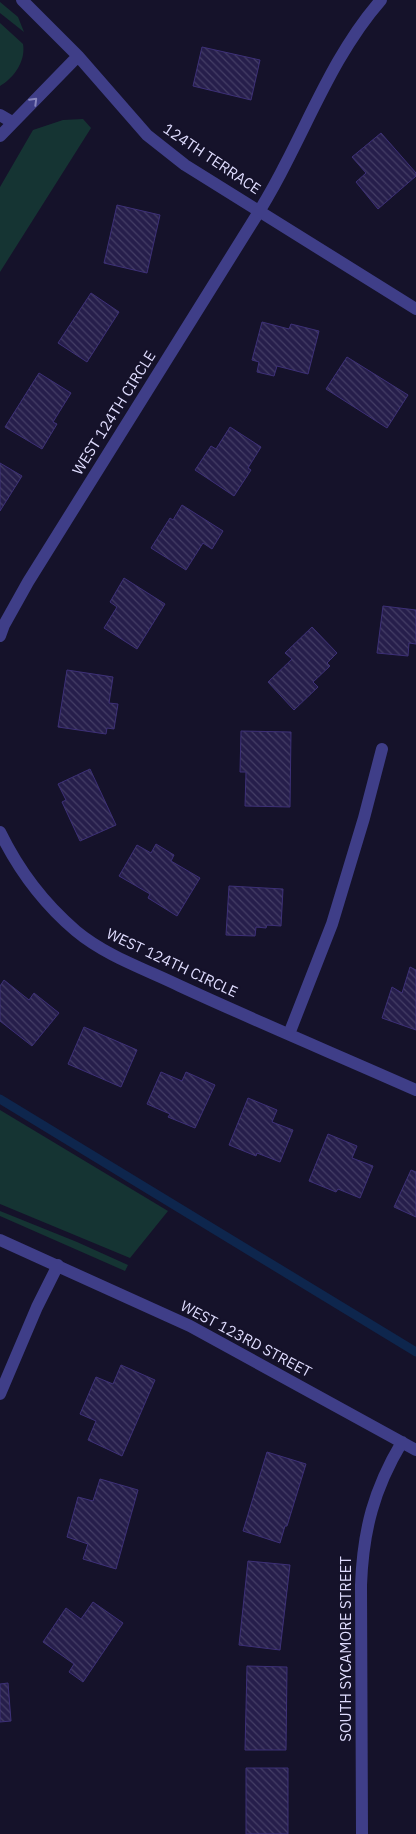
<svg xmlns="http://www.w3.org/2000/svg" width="416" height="1834" font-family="'IBM Plex Sans',sans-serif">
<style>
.grass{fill:#153433}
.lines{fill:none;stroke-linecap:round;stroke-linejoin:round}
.stream{stroke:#0e264d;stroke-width:9}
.building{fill:url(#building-back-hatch);stroke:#3d3077}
.minor{stroke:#3f3e88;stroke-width:12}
.oneway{stroke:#8785bd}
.labels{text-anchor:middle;stroke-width:4;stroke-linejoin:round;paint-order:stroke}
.street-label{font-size:15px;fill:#dfdcfe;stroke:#15122a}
</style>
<defs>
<pattern id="building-back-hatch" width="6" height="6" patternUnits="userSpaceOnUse" patternTransform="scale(1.25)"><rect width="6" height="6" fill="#261e4b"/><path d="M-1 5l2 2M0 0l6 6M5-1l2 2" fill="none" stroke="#453e66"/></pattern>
</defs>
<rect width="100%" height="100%" fill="#15122a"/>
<path class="grass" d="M0 2 18 17 24 32 0 13Z
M0 23 23 44C26 61 14 78 0 86Z
M83 119 91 128 0 272V187L33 130 63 120Z
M0 1110 168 1211 130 1258 0 1204Z
M0 1211 77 1242 128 1265 125 1271 0 1216Z"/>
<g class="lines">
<path class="stream" d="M0 1099 416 1352"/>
</g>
<path class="building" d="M202 47 260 60 251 100 193 86Z
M381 133 416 173V176L378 209 356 182 366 173 352 157Z
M117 205 160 215 147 273 104 263Z
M91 293 119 312 87 362 58 343Z
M262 322 289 329 291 324 319 331 308 374 277 366 274 376 257 372 259 362 252 360Z
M347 357 408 395 387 428 326 389Z
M39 373 71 393 53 422 57 424 42 449 5 427Z
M230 427 261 447 248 468 251 470 234 496 195 470 211 446 216 449Z
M0 463 22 476 0 511Z
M182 505 223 531 212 549 203 543 186 570 151 548 170 518 173 520Z
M124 578 165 604 137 649 104 628 117 607 110 602Z
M383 606 416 610V644L409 643 408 656 377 653Z
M312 627 337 653 327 663 330 666 313 682 318 687 294 710 268 682 292 659 285 653Z
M67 670 113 677 109 703 118 704 114 729 107 728 106 734 58 727Z
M241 731 291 732 290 807 245 806 246 772H240Z
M90 769 116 825 80 841 62 802 66 800 58 784Z
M156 844 174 855 171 861 200 878 177 916 148 898 150 894 119 876 137 845 151 853Z
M229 886 283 889 281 926 267 925 266 928 256 927 255 936 226 935Z
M410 967 416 970V1030L382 1018 392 987 402 993Z
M4 980 29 1000 34 993 59 1013 32 1046 0 1021V986Z
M84 1027 137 1050 121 1087 68 1064Z
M161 1072 182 1081 186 1072 215 1085 195 1128 168 1117 170 1114 147 1104Z
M248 1098 277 1110 272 1122 293 1130 280 1162 257 1153 256 1156 229 1145Z
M328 1134 357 1146 352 1158 373 1166 360 1198 338 1189 336 1192 309 1181Z
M411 1170 416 1172V1217L394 1207Z
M121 1365 155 1380 122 1456 88 1440 96 1421 80 1414 96 1377 113 1384Z
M267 1452 306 1464 287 1526H285L280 1543 243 1531Z
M100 1479 138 1490 116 1569 83 1559 88 1544 67 1537 78 1497 93 1501Z
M248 1561 290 1565 280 1650 239 1645Z
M93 1602 123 1623 83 1682 69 1672 74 1664 43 1642 66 1608 81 1619Z
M247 1666 287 1667 286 1750H245Z
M8 1683 11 1721 0 1722V1684Z
M246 1768H288V1834H246Z"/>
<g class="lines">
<path class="minor" d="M22 0 78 56 147 135 185 165 416 309
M0 115 12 122
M0 136 78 56
M0 636 4 625 28 582 260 210C269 195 278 179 286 163 315 107 339 48 381 0
M0 832C19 871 43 903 76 931 106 956 145 969 180 986 258 1022 337 1055 416 1090
M289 1034 332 924 364 818 382 749
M0 1240 190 1326 416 1450
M0 1394 37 1307 58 1265
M362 1834 361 1585C363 1530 374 1489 402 1442"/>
</g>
<defs><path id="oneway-chevron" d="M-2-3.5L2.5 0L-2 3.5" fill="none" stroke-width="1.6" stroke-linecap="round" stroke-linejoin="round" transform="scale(1.25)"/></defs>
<use class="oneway" href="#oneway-chevron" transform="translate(34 101) rotate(-45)"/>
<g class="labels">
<g class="street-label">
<text transform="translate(212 159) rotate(34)" y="5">124TH TERRACE</text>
<text transform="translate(114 413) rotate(-58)" y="5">WEST 124TH CIRCLE</text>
<text transform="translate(172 963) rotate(25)" y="5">WEST 124TH CIRCLE</text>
<text transform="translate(246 1339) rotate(28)" y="5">WEST 123RD STREET</text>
<text transform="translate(346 1649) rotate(-90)" y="5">SOUTH SYCAMORE STREET</text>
</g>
</g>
</svg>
